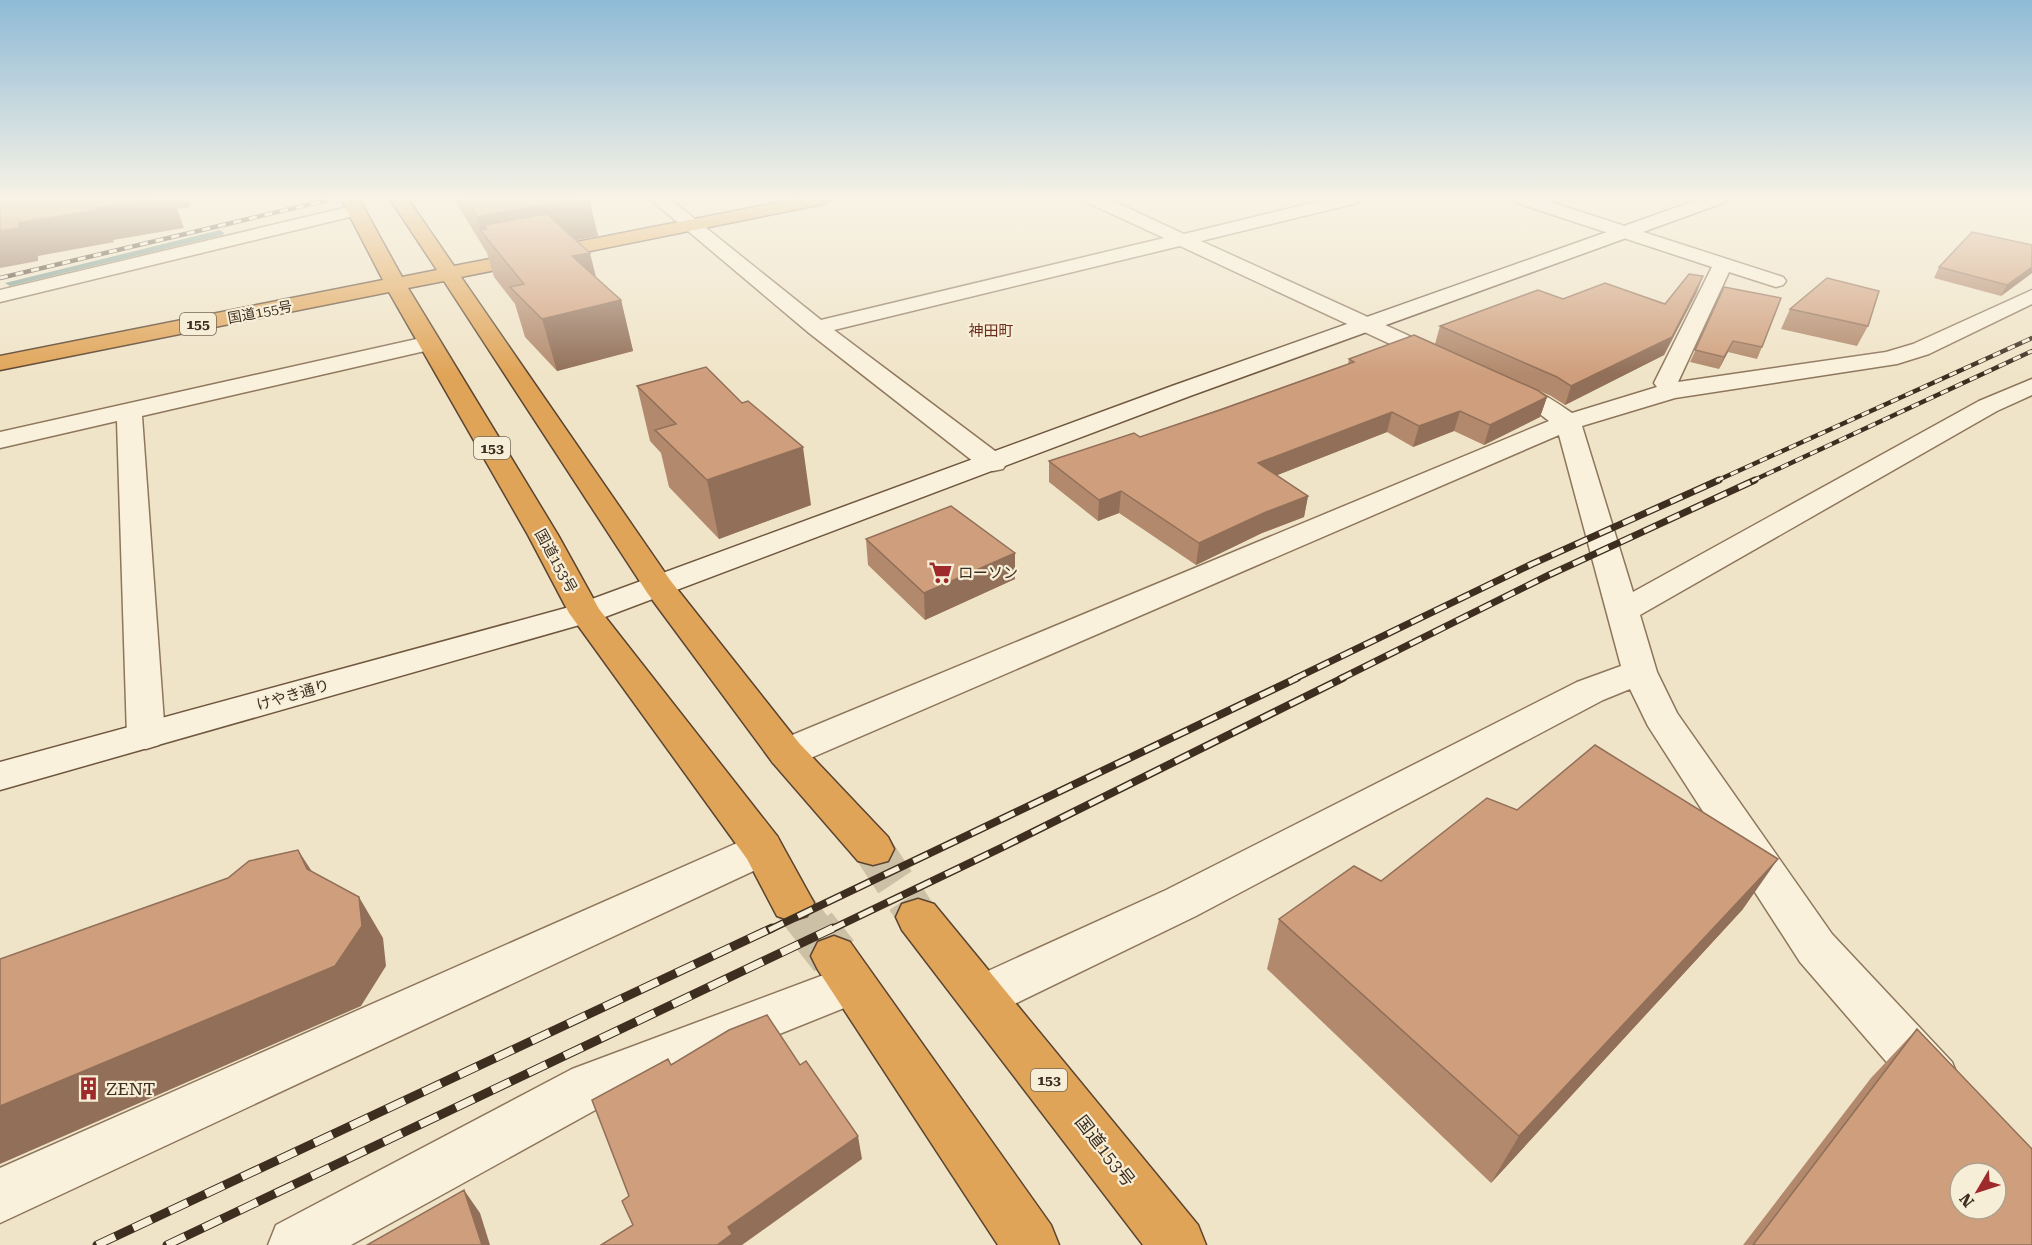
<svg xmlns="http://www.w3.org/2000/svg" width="2032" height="1245" font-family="'Roboto Serif','Noto Sans JP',serif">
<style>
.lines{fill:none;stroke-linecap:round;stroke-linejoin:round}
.stream{fill:#6f938a;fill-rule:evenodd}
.highway-tunnel-far1{stroke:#ccc0a6;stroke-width:40;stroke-dasharray:40 20;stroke-linecap:butt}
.highway-tunnel{stroke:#ccc0a6;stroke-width:50;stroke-dasharray:50 25;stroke-linecap:butt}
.street-casing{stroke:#8d765c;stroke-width:3}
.secondary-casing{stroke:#6f573f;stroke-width:3}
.highway-casing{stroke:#5b4430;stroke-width:3}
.street{fill:#faf1dc;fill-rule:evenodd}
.secondary{fill:#faf1dc;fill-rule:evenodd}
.highway{fill:#e0a458;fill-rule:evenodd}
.rail-far3-casing{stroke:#3d2e20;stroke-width:4.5}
.rail-far2-casing{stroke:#3d2e20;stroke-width:7}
.rail-far1-casing{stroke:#3d2e20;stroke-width:8}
.rail-casing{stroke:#3d2e20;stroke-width:9}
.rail-far3{stroke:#f7eed8;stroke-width:3;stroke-dasharray:8;stroke-linecap:butt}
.rail-far2{stroke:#f7eed8;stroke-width:4.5;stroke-dasharray:13;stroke-linecap:butt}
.rail-far1{stroke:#f7eed8;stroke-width:5;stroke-dasharray:16;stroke-linecap:butt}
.rail{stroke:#f7eed8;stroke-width:7;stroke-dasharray:20;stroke-linecap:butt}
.wall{fill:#b2896c}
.shaded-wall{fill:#916f58}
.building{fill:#cf9f7d;stroke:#916f58;stroke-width:1.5;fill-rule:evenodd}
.labels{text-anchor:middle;stroke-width:4.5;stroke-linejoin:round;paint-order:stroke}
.far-street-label{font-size:14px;fill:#3d2e20;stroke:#f7eed8}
.shield{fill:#f7eed8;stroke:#756857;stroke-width:1.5}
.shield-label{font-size:14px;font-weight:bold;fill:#3d2e20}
.far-quarter-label{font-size:15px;fill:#6b2e1e;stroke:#f7eed8}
.street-label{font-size:15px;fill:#3d2e20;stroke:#f7eed8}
.poi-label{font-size:15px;fill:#3d2e20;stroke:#f7eed8;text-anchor:start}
.near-poi-label{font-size:18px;fill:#3d2e20;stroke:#f7eed8;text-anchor:start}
.near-street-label{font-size:18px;fill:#3d2e20;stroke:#f7eed8}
</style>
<rect width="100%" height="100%" fill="#f0e4c8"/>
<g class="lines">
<path class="stream" d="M220 230 224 233 223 235 10 286 5 283Z"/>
<path class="highway-tunnel-far1" d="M873 849 918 917
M792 903 813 930"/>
<path class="highway-tunnel" d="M812 928 834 956"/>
<defs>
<path id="street" d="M650 199H670L821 320 1164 238 1088 203 1085 199H1109L1184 234 1328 199H1360L1357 203 1201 241 1449 354 1453 359 1449 364 1441 366 1433 364 1180 246 834 330 1003 457 1007 463 1003 469 993 471 983 469 809 333Z
M1514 199H1541L1783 277 1786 281 1783 285 1776 287 1729 272 1678 382 1886 352 1913 344 2032 290V304L1929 354 1897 364 1675 398 1582 426 1633 592 1979 401 2032 379V395L1997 411 1640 615 1657 672 1677 713 1832 934 1952 1062 1959 1079 1952 1096 1934 1103 1916 1096 1800 962 1648 726 1630 689 1603 700 1196 916 1000 1011 983 1017 966 1011 960 996 966 981 1166 890 1577 682 1621 666 1559 435 799 763 786 767 773 763 767 753 773 743 1549 421 1532 408 1496 392 1493 387 1496 382C1519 376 1553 400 1572 413L1657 387 1654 383 1712 267 1517 203Z
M356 205 362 206 365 210 362 214 0 302V290Z
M430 336 438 338 441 343 438 348 142 416 165 736 159 745 146 749 133 745 127 736 117 421 0 448V432Z
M762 832 777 836 783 848 777 860 0 1223V1168Z
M853 964 869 970 876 984 869 998 608 1103 351 1245H268L276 1225 572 1069Z"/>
<path id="secondary" d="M1700 199H1726L1723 203 1190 396 597 620 0 790V762L573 606 1172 386Z"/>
<path id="highway" d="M341 199H359L402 277 437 270 390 199H408L454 266 796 199H832L823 204 461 277 670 580 799 743 888 837 894 849 888 861 873 865 858 861 773 763 648 594 444 281 408 288 558 535 599 609 777 836 814 903 807 916 792 921 777 916 747 859 569 613 528 535 389 292 0 370V356L383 280Z
M918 899 934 904 1198 1225 1206 1245H1143L902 930 896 917 902 904Z
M834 936 850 942 1051 1225 1059 1245H998L818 970 811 956 818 942Z"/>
</defs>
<use href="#street" class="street-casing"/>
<use href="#secondary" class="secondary-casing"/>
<use href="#highway" class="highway-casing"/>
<use href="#street" class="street"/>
<use href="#secondary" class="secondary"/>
<use href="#highway" class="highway"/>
<defs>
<path id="rail-far3" d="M0 278 332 199
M1716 481 2032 338
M1752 481 2032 351"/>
<path id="rail-far2" d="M1294 679 1532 564 1719 480
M1340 679 1549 575 1755 480"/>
<path id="rail-far1" d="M769 930 1297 678
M830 930 1005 846 1343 678"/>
<path id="rail" d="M97 1245 772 928
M167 1245 833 928"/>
</defs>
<use href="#rail-far3" class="rail-far3-casing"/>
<use href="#rail-far2" class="rail-far2-casing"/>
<use href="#rail-far1" class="rail-far1-casing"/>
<use href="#rail" class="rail-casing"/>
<use href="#rail-far3" class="rail-far3"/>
<use href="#rail-far2" class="rail-far2"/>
<use href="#rail-far1" class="rail-far1"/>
<use href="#rail" class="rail"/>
</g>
<path class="wall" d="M454 199H589L598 236 576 240 597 279 621 300 633 351 557 371 525 337 515 304 494 277 487 253Z
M2032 245V273L2001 296 1934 278 1939 267Z
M1703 276 1696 294 1664 355 1565 405 1551 396 1435 344 1440 326 1563 299 1665 304Z
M1724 287 1762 347 1757 359 1728 352 1719 369 1690 362Z
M1790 309 1868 326 1857 346 1781 329Z
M1349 359 1547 397 1540 417 1484 445 1454 431 1413 447 1387 432 1277 475 1308 496 1304 517 1262 533 1196 565 1119 513 1098 521 1049 482V461L1140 437 1348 364Z
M637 386 811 505 719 539 669 487 661 453 650 441Z
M866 539 1015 553V579L925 620 868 565Z
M1381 881 1743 909 1491 1183 1267 969 1279 919Z
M1917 1029 2032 1245H1743L1871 1078Z"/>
<path class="shaded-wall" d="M149 199H188L190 207 177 209 184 228 113 240 114 242 38 256V261L0 268V231L19 223 96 208Z
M576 199H589L598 236 500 255 484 225 489 242 482 233 477 217Z
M590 253 602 301 572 256Z
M2032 267V273L2001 296 2007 285Z
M1703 276 1696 294 1664 355 1565 405 1571 386Z
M621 300 633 351 557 371 542 319Z
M1733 341 1728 352 1719 369 1724 357Z
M1547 397 1540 417 1484 445 1490 425Z
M1460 411 1454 431 1413 447 1419 426Z
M1392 412 1387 432 1255 484 1258 463Z
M803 447 811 505 719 539 707 480Z
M1121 491 1119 513 1098 521 1099 500Z
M1308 496 1304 517 1262 533 1196 565 1199 543 1266 512Z
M1015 553V579L925 620 924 593Z
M298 850 324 890 307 869Z
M1778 859 1743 909 1491 1183 1519 1136Z
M359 897 383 938 386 966 361 1006 0 1164V1106Z
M858 1136 862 1159 742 1245H717L728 1227Z
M464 1190 480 1213 490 1245H482Z"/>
<path class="building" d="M0 199H149L96 208 97 210 19 223V228L0 231Z
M466 199H576L477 217Z
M547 214 590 253 572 256 621 300 542 319 510 287 524 284 480 230 487 229 484 225Z
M1972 232 2032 245V267L2007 285 1939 267Z
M1689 274 1703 276 1672 337 1571 386 1557 377 1440 326 1538 290 1563 299 1605 283 1665 304Z
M1827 278 1879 291 1868 326 1790 309Z
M1724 287 1781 298 1762 347 1733 341 1724 357 1695 350Z
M1414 335 1537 390 1547 397 1490 425 1460 411 1419 426 1392 412 1258 463 1308 496 1266 512 1199 543 1121 491 1099 500 1049 461 1134 433 1140 437 1220 410 1354 362 1349 359Z
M706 367 742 403 748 401 803 447 707 480 655 430 676 424 637 386Z
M951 506 1015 553 924 593 866 539Z
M1595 745 1778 859 1519 1136 1279 919 1354 866 1381 881 1487 798 1517 810Z
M298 850 307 869 359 897 362 926 335 966 0 1106V959L228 878 249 861Z
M767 1015 800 1065 806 1061 858 1136 728 1227 732 1234 717 1245H601L633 1225 622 1201 629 1196 592 1100 668 1059 671 1065 729 1030Z
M1917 1029 2032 1149V1245H1753ZM1960 1173H1996V1209H1960Z
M464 1190 482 1245H367Z"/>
<linearGradient id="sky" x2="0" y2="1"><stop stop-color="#8fbad6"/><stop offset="0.53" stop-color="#f8f3e6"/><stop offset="1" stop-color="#f8f3e6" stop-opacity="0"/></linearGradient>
<rect width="2032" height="374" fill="url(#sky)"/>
<defs>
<symbol id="supermarket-bare" viewBox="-9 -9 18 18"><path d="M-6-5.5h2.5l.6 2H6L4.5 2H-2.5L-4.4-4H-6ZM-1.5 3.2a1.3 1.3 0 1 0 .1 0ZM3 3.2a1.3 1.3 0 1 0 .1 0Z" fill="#9e2a2b" stroke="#f7eed8" stroke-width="2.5" paint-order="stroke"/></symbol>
<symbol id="building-bare" viewBox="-9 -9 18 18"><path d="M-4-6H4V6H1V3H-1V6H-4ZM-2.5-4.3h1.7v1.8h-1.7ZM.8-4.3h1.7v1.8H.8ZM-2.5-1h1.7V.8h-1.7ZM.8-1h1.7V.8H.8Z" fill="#9e2a2b" stroke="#f7eed8" stroke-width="2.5" paint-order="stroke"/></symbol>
</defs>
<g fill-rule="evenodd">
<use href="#supermarket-bare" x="924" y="556" width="33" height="33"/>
<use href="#building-bare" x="72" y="1072" width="33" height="33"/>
</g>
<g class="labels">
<g class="far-street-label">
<text transform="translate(260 312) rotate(-11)" y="5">国道155号</text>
</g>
<g class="shield">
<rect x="180" y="313" width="36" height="22" rx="4.5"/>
<rect x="474" y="437" width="36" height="22" rx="4.5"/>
<rect x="1031" y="1069" width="36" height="22" rx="4.5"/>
</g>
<g class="shield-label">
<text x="198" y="329">155</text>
<text x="492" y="453">153</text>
<text x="1049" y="1085">153</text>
</g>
<g class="far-quarter-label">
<text x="991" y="336">神田町</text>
</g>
<g class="street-label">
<text transform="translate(556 561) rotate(61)" y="5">国道153号</text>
<text transform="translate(293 695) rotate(-16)" y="5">けやき通り</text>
</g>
<g class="poi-label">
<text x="958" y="578">ローソン</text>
</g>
<g class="near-poi-label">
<text x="106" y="1095">ZENT</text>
</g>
<g class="near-street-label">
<text transform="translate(1105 1151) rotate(52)" y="6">国道153号</text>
</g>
</g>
<g transform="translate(1978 1191) rotate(231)"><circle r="28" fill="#f7eed8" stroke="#ada18e" stroke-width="1.5"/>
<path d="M0-4.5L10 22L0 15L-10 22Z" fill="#9e2a2b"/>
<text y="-9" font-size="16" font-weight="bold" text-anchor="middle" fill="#3d2e20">N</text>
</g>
</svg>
